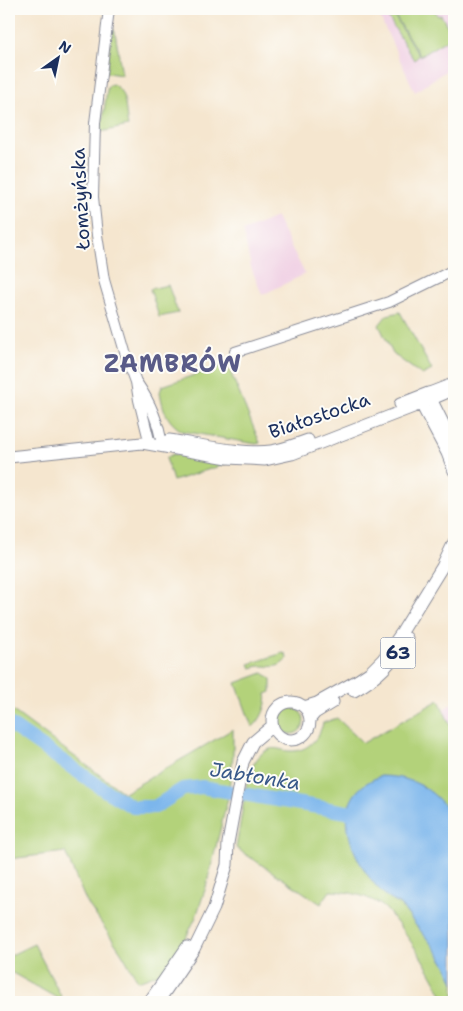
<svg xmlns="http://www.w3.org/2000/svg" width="463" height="1011" font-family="'Shantell Sans',sans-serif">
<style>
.built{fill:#f0d0e4}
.green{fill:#b3d27a;stroke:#67806c}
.water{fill:#7bb6ec;stroke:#4b72a5}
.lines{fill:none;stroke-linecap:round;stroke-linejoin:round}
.river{stroke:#7bb6ec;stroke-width:14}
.secondary-casing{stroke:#888a96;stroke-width:12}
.primary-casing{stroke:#888a96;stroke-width:13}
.secondary{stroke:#fff;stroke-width:10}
.primary{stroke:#fff;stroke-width:11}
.labels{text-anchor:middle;stroke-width:4;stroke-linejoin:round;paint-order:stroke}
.shield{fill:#fdfcf7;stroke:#5f6c8c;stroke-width:1}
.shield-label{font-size:18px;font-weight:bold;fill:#1b2f5e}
.street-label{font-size:19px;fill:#1b2f5e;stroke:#fdfcf7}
.water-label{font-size:20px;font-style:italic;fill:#385889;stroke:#fdfcf7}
.district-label{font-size:24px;font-weight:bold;letter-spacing:1px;fill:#595b88;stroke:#fdfcf7}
</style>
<rect width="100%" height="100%" fill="#fdfcf7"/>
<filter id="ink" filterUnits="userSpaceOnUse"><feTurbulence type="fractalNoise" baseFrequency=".02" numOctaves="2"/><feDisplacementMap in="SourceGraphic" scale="10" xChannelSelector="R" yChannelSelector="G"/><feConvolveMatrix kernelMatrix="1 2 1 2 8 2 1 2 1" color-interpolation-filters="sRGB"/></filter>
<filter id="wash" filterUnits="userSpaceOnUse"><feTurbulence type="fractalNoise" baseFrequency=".0096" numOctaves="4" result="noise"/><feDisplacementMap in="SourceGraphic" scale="20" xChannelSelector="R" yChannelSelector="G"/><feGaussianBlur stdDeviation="1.12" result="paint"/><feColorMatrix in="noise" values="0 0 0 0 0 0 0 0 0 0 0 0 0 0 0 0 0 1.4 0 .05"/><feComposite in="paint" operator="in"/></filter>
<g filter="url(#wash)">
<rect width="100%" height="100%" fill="#f5e6cf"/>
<path class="built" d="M376 9H454V65L415 92Z
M276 217 305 274 262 295 251 267 243 231Z
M454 702V734L444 709Z"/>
<path class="green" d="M383 9H390L419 56 414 60Z
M391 9H434L438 16 441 15 453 36 420 56Z
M112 28 115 32 122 75 107 73Z
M112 84C127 89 125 112 128 126L101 132 107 90 108 86Z
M168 285 178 313 159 317 150 289Z
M400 312 432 370 422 375 393 354 379 325 387 315Z
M224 365 230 371 260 443 256 444 182 431C166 421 163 409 160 392L162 386Z
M173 454 226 464 173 481 166 458Z
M283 653 286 654 287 659C274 673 269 662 251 668L249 664Z
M263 673 271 679V692L266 694C269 703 260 723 252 727L236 683Z
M439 700 454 734V817L436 797 422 785 359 792 347 808 389 898 400 905 434 947 451 973 454 983V1002H446C432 974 416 947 397 923 393 918 389 912 385 908 371 896 347 891 330 891L321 904 236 848 248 776C252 766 259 752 270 749 277 747 283 751 290 751 307 752 319 739 323 723L337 718 363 743Z
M278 721a13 13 0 1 1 26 0a13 13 0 1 1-26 0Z
M9 708 124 793 233 729V756L228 798 206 887 196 917 181 948 165 971 138 981 121 952 86 901 65 852 9 859Z
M34 944 64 1002 9 971V956Z"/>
<path class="water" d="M381 776C417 777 433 790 454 817V983C446 960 429 941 414 923 410 917 405 910 400 905 397 902 393 901 390 899 382 893 372 882 367 874 344 840 333 793 381 776Z"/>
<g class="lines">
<path class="river" d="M9 724 106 791 133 807H155L183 789 202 787 364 815"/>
</g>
</g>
<g filter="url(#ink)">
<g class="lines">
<defs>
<path id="secondary" d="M109 9 95 123 93 197 97 235 104 280 125 352 136 382 139 400 150 444
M235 352 389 302 454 270
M137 383C150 402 159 423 162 446
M428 393 454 383
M424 403 454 390"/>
<path id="primary" d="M400 404 428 393 454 445
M169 440C197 444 245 455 271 451 284 449 296 444 308 440
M9 457 142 443 228 458 265 460 292 454 421 404 447 453 454 471
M354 691C379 677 392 663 407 638
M272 721a19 19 0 1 1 38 0a19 19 0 1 1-38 0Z
M304 707 317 703 358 680 370 672 383 659 402 632 442 567 454 542
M310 719 315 713 333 702
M149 1002 187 947
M158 1002 194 949 214 908 227 865 228 843 243 762 253 742 272 726"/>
</defs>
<use href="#secondary" class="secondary-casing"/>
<use href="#primary" class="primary-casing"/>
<use href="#secondary" class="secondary"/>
<use href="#primary" class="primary"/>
</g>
</g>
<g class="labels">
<rect class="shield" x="380.5" y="637.5" width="35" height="31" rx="4"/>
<g class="shield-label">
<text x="398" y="659">63</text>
</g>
<g class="street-label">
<text transform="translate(80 199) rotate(-93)" y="7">Łomżyńska</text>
<text transform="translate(319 415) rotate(-19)" y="7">Białostocka</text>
</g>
<g class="water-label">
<text transform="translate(255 776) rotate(9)" y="7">Jabłonka</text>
</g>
<g class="district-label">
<text x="173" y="372">ZAMBRÓW</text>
</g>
</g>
<rect width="463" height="1011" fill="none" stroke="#fdfcf7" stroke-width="30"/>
<g transform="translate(58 58) rotate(33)" stroke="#fdfcf7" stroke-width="4" paint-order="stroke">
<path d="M0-4L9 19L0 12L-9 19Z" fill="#1b2f5e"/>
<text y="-8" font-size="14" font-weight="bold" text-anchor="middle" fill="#1b2f5e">N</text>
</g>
</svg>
